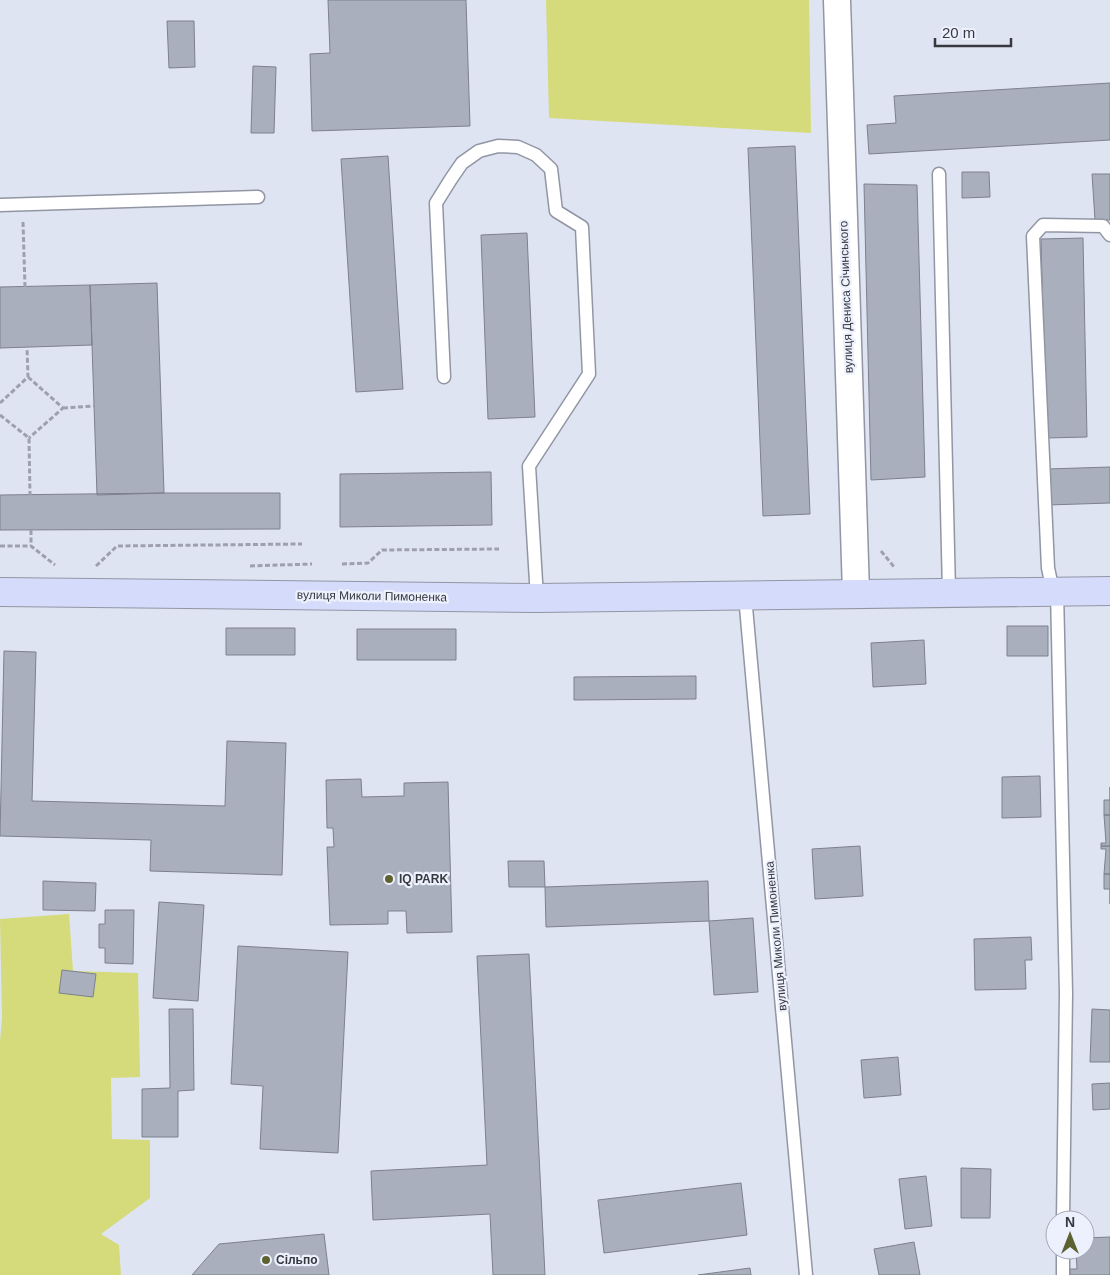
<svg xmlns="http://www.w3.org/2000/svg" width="1110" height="1275" font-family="Arial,sans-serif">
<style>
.green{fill:#d5db7a}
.building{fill:#aaafbd;stroke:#7d818e}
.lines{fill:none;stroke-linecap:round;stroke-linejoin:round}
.lane-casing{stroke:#9296a4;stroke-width:15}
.street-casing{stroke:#9296a4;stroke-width:29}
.secondary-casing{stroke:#9296a4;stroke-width:30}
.path{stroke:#9ea1ad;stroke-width:3;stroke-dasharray:5 2.5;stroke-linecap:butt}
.lane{stroke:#fff;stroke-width:12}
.street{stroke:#fff;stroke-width:26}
.secondary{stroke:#d5dbfa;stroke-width:28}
.poi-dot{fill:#5e622f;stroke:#edf1fe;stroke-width:2}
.labels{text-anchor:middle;stroke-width:4.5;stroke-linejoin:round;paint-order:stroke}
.street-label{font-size:12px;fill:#38393f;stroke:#edf1fe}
.poi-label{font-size:12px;font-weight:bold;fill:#38393f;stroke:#edf1fe;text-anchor:start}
</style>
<rect width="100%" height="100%" fill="#dfe4f3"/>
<path class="green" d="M546 0H809L811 133 549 118Z
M69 914 73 971 138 973 140 1077 111 1078 112 1139 150 1140V1198L101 1234 119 1245 121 1275H0V1041L2 1018 0 919Z"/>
<path class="building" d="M328 0H466L470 126 312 131 310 54 330 53Z
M167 21H194L195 67 169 68Z
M253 66 276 67 274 133H251Z
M1110 83V140L869 154 867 125 896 123 894 96Z
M795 146 810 514 763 516 748 148Z
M388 156 403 389 356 392 341 159Z
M962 172H989L990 197 962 198Z
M1092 174H1110V220H1095Z
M864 184 917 185 925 477 871 480Z
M527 233 535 417 488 419 481 235Z
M1083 238 1087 437 1046 438 1041 239Z
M157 283 164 493 97 495 90 285Z
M90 285 92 345 0 348V287Z
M1110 467V503L1048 505 1047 469Z
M491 472 492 525 340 527V474Z
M164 493H280V529L0 530V495Z
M1007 626H1048V656H1007Z
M226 628H295V655H226Z
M357 629H456V660H357Z
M924 640 926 684 873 687 871 643Z
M4 651 36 652 32 801 225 806 227 741 286 743 282 875 150 871 151 840 0 836Z
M696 676V699L574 700V677Z
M1040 776 1041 817 1002 818V777Z
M361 779 362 797 404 796V783L448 782 452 932 407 933 406 911H388V924L330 925 327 847H334L333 828H327L326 780Z
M1110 787V815H1104V800H1110Z
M1104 815H1110V846H1101V843H1106Z
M860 846 863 896 815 899 812 849Z
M1101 846H1110V874H1104L1106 849H1101Z
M508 861H544L545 887H509Z
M1104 874H1110V904V889H1104Z
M43 881 96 883 95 911 43 910Z
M708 881 709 921 546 927 545 887Z
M159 902 204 905 198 1001 153 998Z
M105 910H134L133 964 105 963V948H99V924H105Z
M753 918 758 992 714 995 709 921Z
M1031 937 1032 960H1025L1026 989 975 990 974 939Z
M238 946 348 952 338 1153 260 1149 263 1086 231 1084Z
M529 954 545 1275H493L490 1214 373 1220 371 1171 487 1165 477 956Z
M62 970 96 974 93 997 59 993Z
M169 1009H193L194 1090 178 1091V1137H142V1089L170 1088Z
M1092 1009 1110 1010V1062H1090Z
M898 1057 901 1095 864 1098 861 1060Z
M1110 1083V1109L1093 1110 1092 1084Z
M961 1168 991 1169 990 1218H961Z
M926 1176 932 1226 905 1229 899 1179Z
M741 1183 747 1235 604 1253 598 1200Z
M324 1234 329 1275H192L219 1244Z
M1110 1237V1275H1070V1269H1077L1076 1250H1085V1238Z
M914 1242 920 1275H879L874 1249Z
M750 1268 751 1275H698Z"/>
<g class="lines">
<defs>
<path id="lane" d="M939 174 949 592
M0 205 258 197
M444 377 436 203 451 179 462 163 479 151 498 146 518 147 536 155 551 169 556 211 582 227 589 374 529 466 537 598
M1053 591 1048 568 1033 236 1043 225 1103 226 1110 235
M1057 591 1066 993 1063 1220
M745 596 806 1275
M1063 1275V1250"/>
<path id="street" d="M837 0 856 593"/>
<path id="secondary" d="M0 592 537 598 1110 591"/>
</defs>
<use href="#lane" class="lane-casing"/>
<use href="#street" class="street-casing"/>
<use href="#secondary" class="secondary-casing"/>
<path class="path" d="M23 222 25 287
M28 377 63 408 29 438
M0 403 28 377 27 347
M63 408 94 406
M0 415 29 438 30 495
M31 530V546
M0 546H31L55 565
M881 551 895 568
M342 564 368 563 382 550 499 549
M96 566 117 546 302 544
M250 566 312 564"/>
<use href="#lane" class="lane"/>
<use href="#street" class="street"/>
<use href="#secondary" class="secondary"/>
</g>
<g class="poi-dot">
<circle cx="389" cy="879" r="5"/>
<circle cx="266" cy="1260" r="5"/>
</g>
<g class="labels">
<g class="street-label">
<text transform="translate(846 297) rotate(-92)" y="4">вулиця Дениса Січинського</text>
<text transform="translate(372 596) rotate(1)" y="4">вулиця Миколи Пимоненка</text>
<text transform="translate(776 936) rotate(-95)" y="4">вулиця Миколи Пимоненка</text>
</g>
<g class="poi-label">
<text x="399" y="883">IQ PARK</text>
<text x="276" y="1264">Сільпо</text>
</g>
</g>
<g transform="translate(1070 1235)"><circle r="24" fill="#edf1fe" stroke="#a5a7b2"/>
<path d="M0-4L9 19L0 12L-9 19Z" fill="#5e622f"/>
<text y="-8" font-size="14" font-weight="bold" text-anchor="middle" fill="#38393f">N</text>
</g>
<path d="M935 38v8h76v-8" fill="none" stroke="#38393f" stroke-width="2.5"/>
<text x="942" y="38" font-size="15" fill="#38393f" stroke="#edf1fe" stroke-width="4" paint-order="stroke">20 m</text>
</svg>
